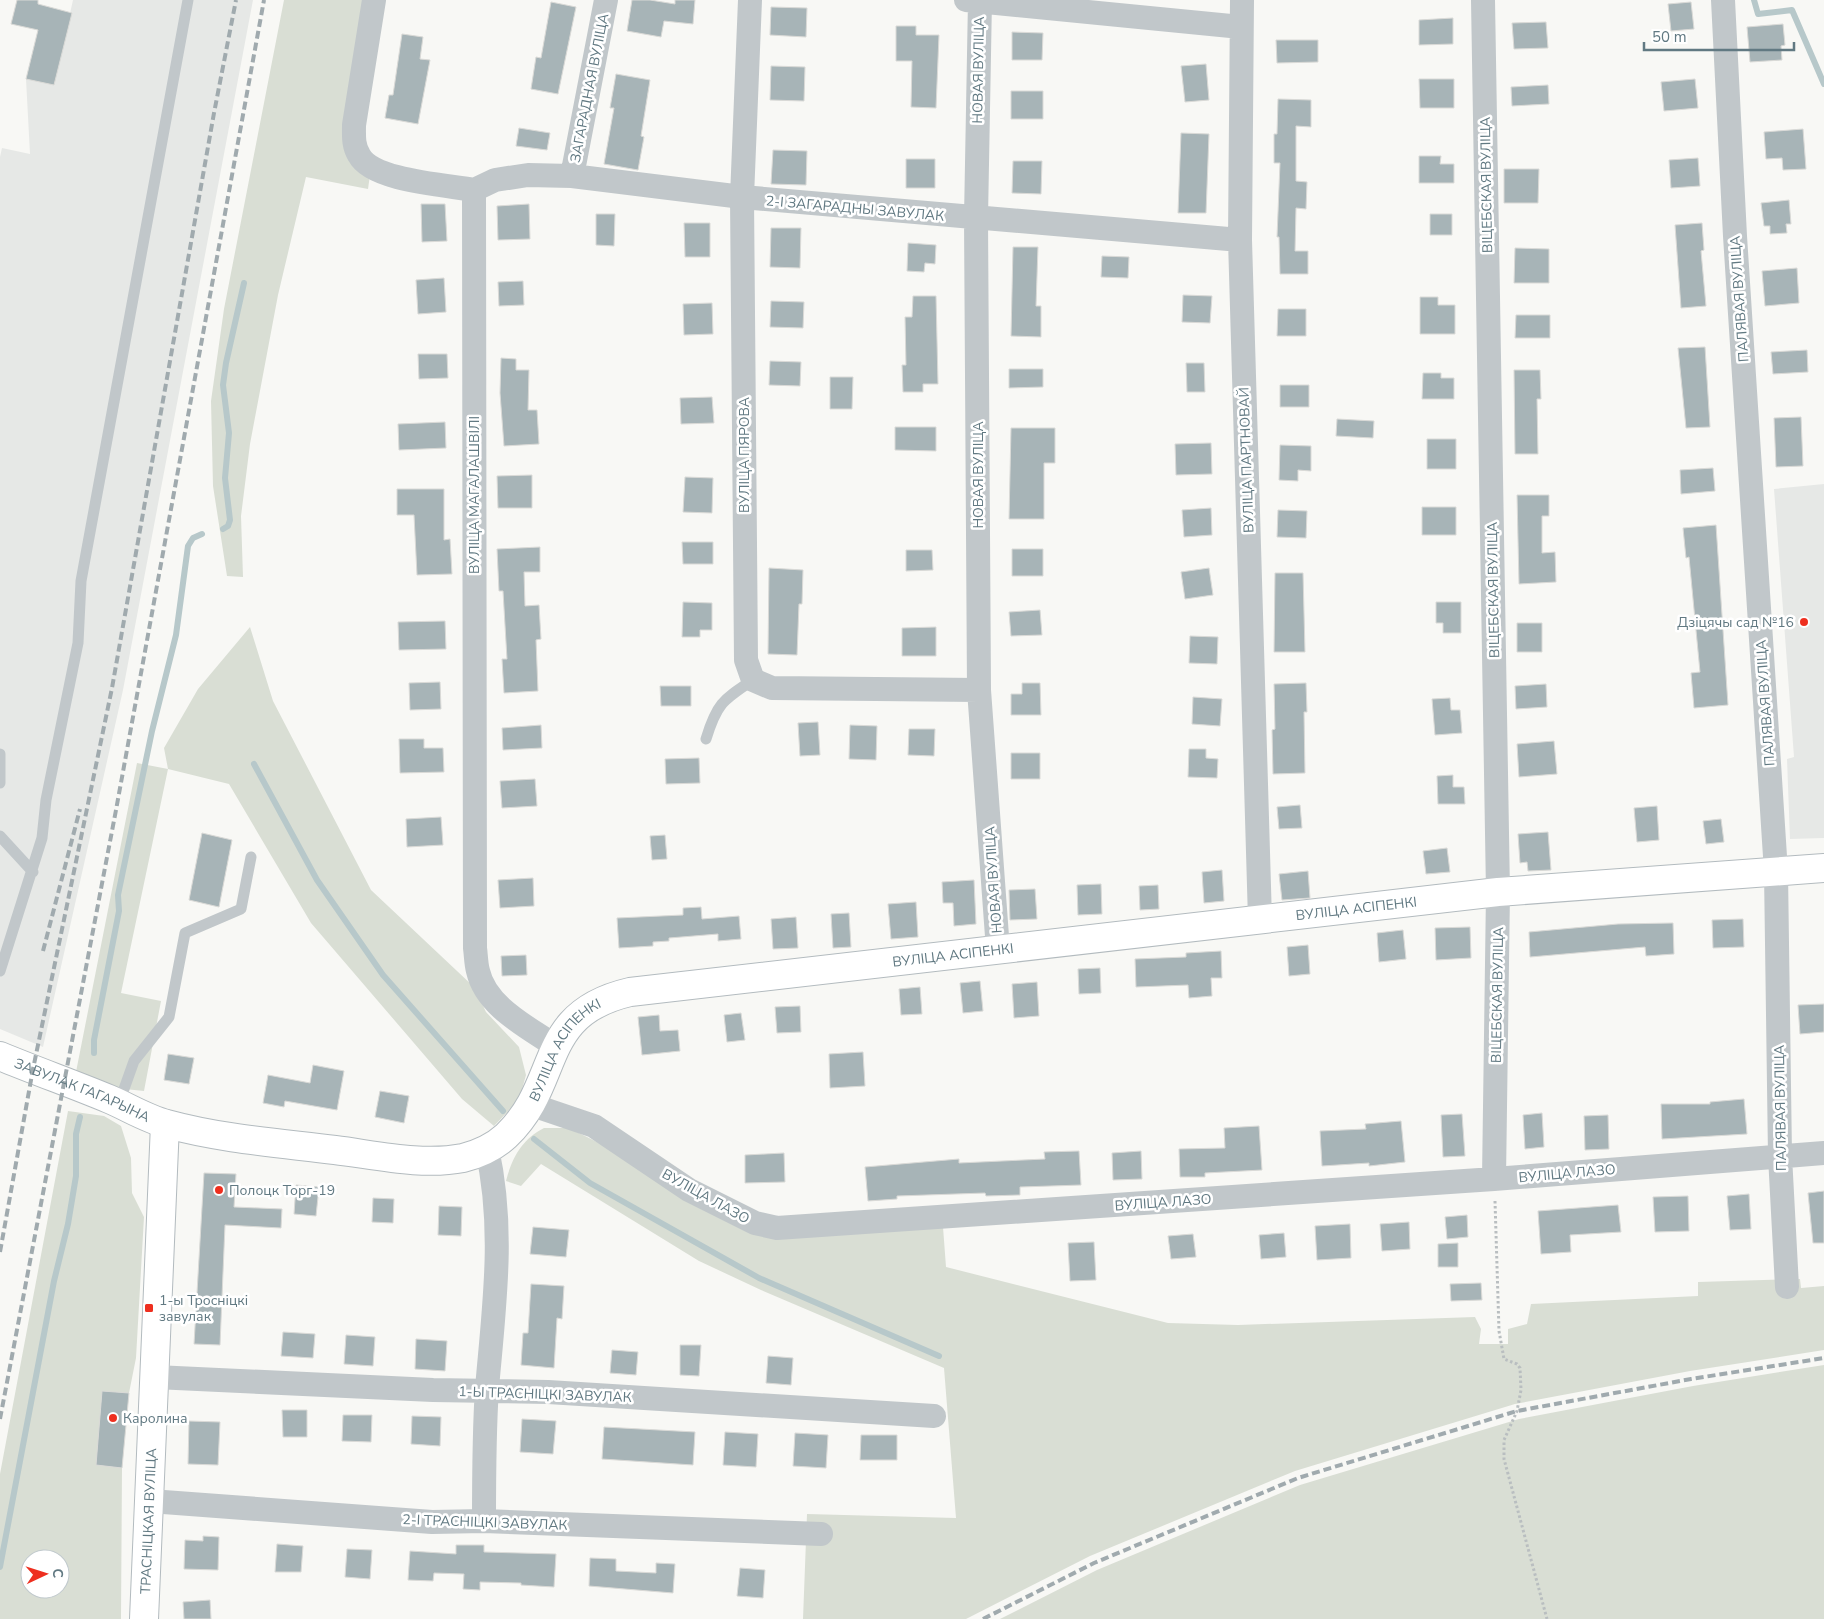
<svg xmlns="http://www.w3.org/2000/svg" width="1824" height="1619" font-family="'Nunito Sans',sans-serif">
<style>
.built{fill:#e6e8e6}
.green{fill:#d9ded4;fill-rule:evenodd}
.lines{fill:none;stroke-linecap:round;stroke-linejoin:round}
.stream{stroke:#b7c8ca;stroke-width:6}
.building{fill:#a7b4b7;stroke:#dadad7}
.secondary-casing{stroke:#b3bbbf;stroke-width:30}
.path{stroke:#b9bec0;stroke-width:3;stroke-dasharray:2.5 2.5;stroke-linecap:butt}
.lane{stroke:#c1c7ca;stroke-width:11}
.street{stroke:#c1c7ca;stroke-width:24}
.secondary{stroke:#fff;stroke-width:28}
.rail{stroke:#a0aaae;stroke-width:4;stroke-dasharray:8 4;stroke-linecap:butt}
.poi-dot{fill:#ee2f1f;stroke:#fff;stroke-width:2}
.labels{text-anchor:middle;stroke-width:5;stroke-linejoin:round;paint-order:stroke}
.street-label{font-size:14px;fill:#617982;stroke:#fff}
.poi-label{font-size:14px;fill:#617982;stroke:#fff;text-anchor:start}
</style>
<rect width="100%" height="100%" fill="#f8f8f5"/>
<path class="built" d="M73 0H253L123 690 43 1047 0 1029V157L2 148 30 154 26 79 54 85Z
M1824 484V838L1790 839 1787 759 1794 757 1774 489Z"/>
<path class="green" d="M284 0H369L355 85 370 175 368 189 306 177 278 295 250 444 241 516 243 577 227 576 213 486 211 401 224 309Z
M250 627 273 701 371 890 474 987 486 1012 519 1047 526 1075 519 1100 494 1126 462 1099 311 923 229 784 168 769 121 993 161 1001 144 1091 115 1088 76 1072 137 763 168 769 164 748 198 689Z
M68 1111 104 1116 121 1126 131 1158 132 1193 144 1217 136 1358 129 1393 102 1391 96 1465 122 1468 121 1619H0V1474ZM30 1559H60V1589H30Z
M544 1128H569L595 1141 752 1232 943 1227 946 1267 1168 1323 1238 1325 1475 1317 1481 1329 1479 1344H1508V1329L1527 1324 1531 1304 1698 1296V1282L1800 1279 1801 1288 1824 1286V1350L1690 1371 1515 1404 1295 1471 1090 1556 966 1619H803L807 1514 956 1518 944 1368 761 1290 699 1261 541 1164 521 1186 506 1181C512 1158 522 1139 544 1128Z
M1824 1365V1619H1000L1097 1570 1300 1485 1519 1419 1693 1386Z"/>
<g class="lines">
<path class="stream" d="M1754 0 1758 14 1792 10 1824 84
M223 529 228 526 230 520 225 478 229 433 223 385 226 363 244 283
M254 764 317 880 383 975 503 1111
M94 1053V1040L119 911 118 895 152 731 176 635 188 546 193 538 202 534
M534 1139 590 1183 759 1278 939 1356
M0 1567 54 1281 68 1224 76 1176V1134L80 1117"/>
</g>
<path class="building" d="M17 0H38V4L72 13 54 85 26 79 38 30 11 24Z
M632 0H650L675 4V0H695L693 24 664 21 661 37 627 31Z
M551 2 576 7 558 94 531 89 536 57 541 58Z
M1691 2 1694 29 1671 31 1668 4Z
M771 7 807 8 806 37 770 35Z
M1453 18V44L1419 45V20Z
M1546 22 1548 48 1514 49 1512 23Z
M1783 24 1785 45 1781 46 1782 60 1750 62 1747 27Z
M896 26H916V35H939L936 108 911 107 912 61H896Z
M1012 32 1043 33 1042 60H1012Z
M402 34 423 37 420 59 430 60 418 124 385 118 389 95H393Z
M1276 40H1318V62L1277 63Z
M1206 64 1209 100 1185 102 1181 66Z
M771 66 805 67 804 101 770 100Z
M616 74 650 80 641 136 644 137 638 170 604 164 614 108H610Z
M1419 79H1454V108H1420Z
M1695 79 1698 108 1664 111 1661 82Z
M1548 85 1549 104 1512 106 1511 87Z
M1011 91H1043V119H1011Z
M1278 99 1311 100V127L1296 126V181L1307 182 1306 209 1296 208 1295 251H1308V274H1280L1279 237H1277L1280 163H1274V134H1277Z
M519 128 550 133 547 150 516 146Z
M1803 129 1806 169 1783 170 1782 158 1766 159 1764 132Z
M1181 133 1209 134 1206 213H1178Z
M773 150 807 151 806 185 771 184Z
M1419 156H1441L1440 164H1454V183H1419Z
M1698 158 1700 186 1671 188 1669 160Z
M906 159H935V188H906Z
M1013 161H1042L1041 194 1012 193Z
M1504 169H1539L1538 203H1504Z
M1789 200 1791 224H1786L1787 233 1770 234V226H1764L1761 203Z
M421 204H445L447 241 422 242Z
M529 204 530 239 498 240 497 206Z
M596 214H615L614 246 596 245Z
M1430 214H1452V235H1430Z
M684 223H710V257H685Z
M1702 223 1704 250 1701 251 1706 306 1681 308 1675 225Z
M771 228H801L800 268 770 267Z
M908 243 936 245 935 264 925 263 924 272 907 271Z
M1013 247H1038L1036 306H1041V337L1011 336Z
M1515 248 1549 249V283H1514Z
M1102 256 1129 257 1128 278 1101 277Z
M1797 268 1799 303 1765 306 1762 271Z
M444 278 446 312 418 314 416 280Z
M523 281 524 305 499 306 498 282Z
M1183 295 1212 296 1210 323 1182 322Z
M913 296H936L938 384H923V392H903L902 365H906L905 317H912Z
M1420 297H1438V305H1455V334H1420Z
M771 301 804 302 803 328 770 327Z
M712 303 713 334 684 335 683 304Z
M1278 309H1306V336H1277Z
M1516 315H1550V338H1515Z
M1705 347 1710 427 1686 428 1678 348Z
M1807 350 1808 372 1773 374 1771 352Z
M418 354H447L448 378 419 379Z
M501 358 516 359V370H529L528 410H537L539 444 504 446 500 393Z
M770 361 801 362 800 386 769 385Z
M1186 363H1204L1205 392H1187Z
M1009 369H1043V387L1009 388Z
M1514 370H1540L1541 399H1537L1538 454H1515Z
M1423 373H1441V378H1454V399H1422Z
M830 377H853L852 409H830Z
M1280 385H1309V407H1280Z
M712 397 714 423 681 424 680 398Z
M1801 417 1803 466 1776 467 1774 418Z
M1337 419 1374 421 1373 438 1336 436Z
M445 422 446 448 399 450 398 424Z
M895 427H936V451L895 450Z
M1011 428H1055V463H1044V519H1009Z
M1427 439H1456V469H1427Z
M1211 443 1212 474 1176 475 1175 444Z
M1280 445 1311 446V471L1298 470V481L1279 480Z
M1713 468 1715 491 1681 494 1680 470Z
M532 475V508H498L497 476Z
M685 477 713 478 712 513 683 512Z
M397 489H444V540L450 539 452 574 417 575 414 515H397Z
M1517 495H1549V516H1542V553L1555 552 1556 582 1519 584Z
M1422 507H1456V535H1422Z
M1211 508 1212 535 1184 537 1182 510Z
M1278 510 1307 511 1306 538 1277 537Z
M1716 525 1728 705 1694 708 1691 673 1700 672 1689 557 1686 558 1683 528Z
M682 542H713V564H683Z
M540 547V572H524L525 606 539 605 541 639 536 640 538 691 504 693 502 659H507L503 591H499L497 549Z
M1012 549H1043V576H1012Z
M906 550H932L933 570 906 571Z
M769 568 803 570 802 604H799L797 655 768 654Z
M1209 568 1213 595 1185 599 1181 572Z
M1275 573H1303L1305 652H1274Z
M683 602 712 603V630H700V637H682Z
M1436 602H1461V633H1443V623H1436Z
M1040 610 1042 635 1011 636 1009 612Z
M445 621 446 649 399 650 398 622Z
M1517 623H1542V652H1517Z
M936 627V656H902V628Z
M1190 636 1218 637 1217 664 1189 663Z
M440 682 441 709 410 710 409 683Z
M1022 683H1040L1041 715H1011V694H1022Z
M1306 683 1307 712H1304L1305 773 1273 774 1272 730 1275 729 1274 684Z
M1546 684 1547 707 1516 709 1515 686Z
M660 686H691V706H661Z
M1193 697 1222 699 1220 726 1192 724Z
M1450 698 1451 710H1460L1462 733 1435 735 1432 699Z
M818 722 820 755 800 756 798 723Z
M541 725 542 748 503 750 502 728Z
M850 725 877 726 876 760 849 759Z
M909 729H935L934 756 908 755Z
M399 739H424V748H443L444 772 400 773Z
M1554 741 1557 774 1519 777 1517 744Z
M1189 749H1206V758L1218 759 1217 778 1188 777Z
M1011 753H1040V779H1011Z
M699 758 700 783 666 784 665 759Z
M1453 775V787H1464L1465 804H1438L1437 776Z
M535 779 537 806 502 808 500 781Z
M1300 805 1302 828 1279 829 1277 807Z
M1657 806 1659 840 1637 842 1634 808Z
M441 817 443 845 407 847 406 819Z
M1721 819 1724 842 1706 844 1703 821Z
M1548 832 1551 870 1528 871 1527 862 1520 863 1518 834Z
M202 833 232 840 219 907 189 900Z
M665 835 667 859 652 860 650 836Z
M1447 848 1450 872 1426 874 1423 851Z
M1222 870 1224 901 1204 903 1202 872Z
M1308 871 1310 898 1282 900 1279 874Z
M533 878 534 906 500 908 498 880Z
M974 880 976 924 954 926 953 903H943L942 882Z
M1101 884 1102 914 1078 915 1077 885Z
M1158 885 1159 909 1140 910 1139 886Z
M1035 889 1037 919 1010 920 1009 890Z
M916 902 918 937 891 939 888 904Z
M701 907 702 919 739 916 741 939 718 941V934L669 938V941L653 942V946L619 948 617 918 683 915V908Z
M849 913 851 947 833 948 831 914Z
M796 917 798 948 773 949 771 919Z
M1743 919 1744 947 1713 948 1712 920Z
M1673 923 1674 954 1646 956 1645 947 1530 957 1529 932 1618 924Z
M1470 927 1471 958 1436 960 1435 928Z
M1403 930 1406 959 1379 962 1377 933Z
M1308 945 1310 974 1289 976 1287 947Z
M1221 951 1222 978H1211L1212 996 1189 998 1188 985 1136 987 1135 959 1186 957V953Z
M526 955 527 975 502 976 501 956Z
M1100 968 1101 993 1079 994 1078 969Z
M980 981 983 1011 963 1013 960 983Z
M1037 982 1039 1016 1014 1018 1012 984Z
M920 987 922 1014 901 1015 899 989Z
M1824 1004V1032L1800 1034 1798 1005Z
M800 1006 801 1032 777 1033 775 1007Z
M741 1013 745 1040 727 1042 724 1015Z
M659 1015 660 1031 678 1030 680 1051 642 1055 638 1017Z
M863 1052 865 1086 830 1088 829 1054Z
M168 1054 194 1058 189 1084 164 1080Z
M313 1065 344 1071 337 1110 285 1101 284 1107 263 1103 268 1075 310 1083Z
M380 1091 409 1096 404 1123 375 1117Z
M1744 1099 1747 1134 1662 1139 1661 1104H1710V1102Z
M1542 1113 1544 1147 1525 1149 1523 1115Z
M1462 1114 1465 1156 1443 1157 1441 1115Z
M1608 1115 1609 1149 1585 1150 1584 1116Z
M1401 1121 1405 1162 1369 1166V1163L1322 1166 1320 1131 1366 1129 1365 1124Z
M1259 1126 1262 1170 1205 1173V1177H1180L1179 1149 1225 1148 1224 1128Z
M1079 1151 1081 1185 1020 1187V1195L986 1196 985 1193 897 1196V1199L868 1201 865 1167 959 1159V1163L1045 1159 1044 1152Z
M1141 1151 1142 1179 1113 1180 1112 1153Z
M784 1153 785 1182 745 1183V1155Z
M204 1173 236 1174 234 1207 282 1209 281 1228 225 1225 220 1345 194 1344Z
M296 1185 319 1187 316 1216 294 1214Z
M1824 1191V1243H1813L1808 1193Z
M1749 1194 1751 1229 1730 1230 1727 1196Z
M1688 1196 1689 1231 1655 1232 1653 1197Z
M373 1198 394 1199 393 1223 372 1222Z
M1618 1205 1621 1232 1570 1235 1571 1252 1541 1254 1538 1211Z
M439 1206 462 1207 461 1236 438 1235Z
M1467 1215 1468 1237 1447 1239 1445 1217Z
M1409 1222 1410 1249 1382 1251 1380 1224Z
M1350 1224 1351 1258 1317 1260 1315 1226Z
M533 1227 569 1230 566 1257 530 1254Z
M1284 1233 1286 1257 1261 1259 1259 1235Z
M1193 1234 1196 1257 1171 1259 1168 1236Z
M1094 1242 1096 1280 1070 1281 1068 1243Z
M1458 1243V1267H1438V1244Z
M1481 1283 1482 1300 1451 1301 1450 1284Z
M531 1284 564 1286 562 1319 557 1318 554 1368 521 1365 523 1333H528Z
M283 1332 315 1334 313 1358 281 1356Z
M346 1335 375 1337 373 1366 344 1364Z
M416 1339 447 1341 445 1371 415 1369Z
M680 1345H701L699 1376 680 1375Z
M612 1350 638 1352 636 1375 610 1373Z
M768 1356 793 1358 791 1385 766 1383Z
M102 1391 129 1393 122 1468 96 1465Z
M282 1410H307V1437H283Z
M343 1415H372L371 1442 342 1441Z
M412 1416 441 1417 440 1446 411 1444Z
M522 1419 556 1421 553 1454 520 1452Z
M189 1421 220 1422 218 1465 188 1464Z
M604 1427 695 1432 693 1465 602 1459Z
M725 1432 758 1434 756 1467 723 1465Z
M795 1433 828 1435 826 1468 793 1466Z
M861 1435H897V1460H860Z
M203 1536 219 1537 218 1570 184 1569 185 1540 203 1541Z
M277 1544 303 1546 301 1572H275Z
M456 1545H484V1552L556 1554 554 1587 521 1585V1583L480 1582V1590L463 1589 464 1574 434 1573 433 1581 408 1580 410 1551 456 1554Z
M347 1549 372 1550 370 1579 345 1577Z
M590 1558 616 1559V1571L656 1573V1563L675 1564 673 1593 589 1586Z
M740 1568 765 1570 763 1598 737 1596Z
M210 1600 211 1619H184L183 1602Z"/>
<g class="lines">
<defs>
<g id="secondary">
<path id="s1" d="M0 1056C36 1071 73 1084 109 1099 128 1107 147 1119 167 1124 222 1139 279 1143 335 1150 376 1155 422 1166 463 1158 478 1154 495 1146 506 1136 563 1082 535 1014 630 992L1498 892 1824 868"/>
<path id="s2" d="M144 1619 165 1124"/>
</g>
</defs>
<use href="#secondary" class="secondary-casing"/>
<path class="path" d="M1495 1201 1499 1331 1504 1359 1517 1364 1520 1368 1521 1390 1517 1411 1504 1440V1459L1547 1619"/>
<path class="lane" d="M706 739C717 703 723 700 753 680
M0 754V783
M0 836 33 872
M0 971 42 838 46 800 78 643 81 581 188 0
M119 1103 134 1061 169 1017 185 933 241 909 251 857"/>
<path class="street" d="M374 0 354 125C354 136 353 145 359 155 372 181 447 185 474 190L475 948C476 955 476 964 478 971 486 1007 528 1027 555 1046
M750 0 742 197 746 660 753 680 772 688 979 690
M966 0 1241 27
M980 0 976 218 979 690 998 950
M1242 0 1240 240 1260 920
M1483 0 1498 892 1494 1179
M1723 0 1735 236 1776 872 1780 1156 1787 1287
M572 176 606 0
M474 190 495 180 528 175 572 176 742 197 1240 240
M532 1105 594 1126 689 1190 755 1223 777 1228 1494 1179 1824 1153
M155 1377 433 1390 548 1392 934 1416
M150 1501 432 1522 484 1521 821 1534
M484 1521C484 1476 484 1432 487 1388 494 1307 505 1229 487 1149"/>
<use href="#secondary" class="secondary"/>
<path class="rail" d="M43 951 80 809
M0 1252 33 1069 112 688 214 113 236 0
M0 1419 116 810 264 0
M983 1619 1094 1563 1298 1478 1517 1411 1691 1379 1824 1358"/>
</g>
<g class="poi-dot">
<circle cx="1804" cy="622" r="5"/>
<circle cx="219" cy="1190" r="5"/>
<rect x="144" y="1303" width="10" height="10" rx="2.5"/>
<circle cx="113" cy="1418" r="5"/>
</g>
<g class="labels">
<g class="street-label">
<text transform="translate(978 70) rotate(-89)" y="5">НОВАЯ ВУЛІЦА</text>
<text transform="translate(589 88) rotate(-79)" y="5">ЗАГАРАДНАЯ ВУЛІЦА</text>
<text transform="translate(1486 185) rotate(-91)" y="5">ВІЦЕБСКАЯ ВУЛІЦА</text>
<text transform="translate(855 208) rotate(5)" y="5">2-І ЗАГАРАДНЫ ЗАВУЛАК</text>
<text transform="translate(1739 299) rotate(-94)" y="5">ПАЛЯВАЯ ВУЛІЦА</text>
<text transform="translate(744 455) rotate(-90)" y="5">ВУЛІЦА ПЯРОВА</text>
<text transform="translate(1246 460) rotate(-92)" y="5">ВУЛІЦА ПАРТНОВАЙ</text>
<text transform="translate(978 475) rotate(-90)" y="5">НОВАЯ ВУЛІЦА</text>
<text transform="translate(474 495) rotate(-90)" y="5">ВУЛІЦА МАГАЛАШВІЛІ</text>
<text transform="translate(1493 590) rotate(-91)" y="5">ВІЦЕБСКАЯ ВУЛІЦА</text>
<text transform="translate(1765 703) rotate(-94)" y="5">ПАЛЯВАЯ ВУЛІЦА</text>
<text transform="translate(993 880) rotate(-94)" y="5">НОВАЯ ВУЛІЦА</text>
<text dy="5" stroke="none"><textPath href="#s1" startOffset="1458">ВУЛІЦА АСІПЕНКІ</textPath></text>
<text dy="5" stroke="none"><textPath href="#s1" startOffset="1052">ВУЛІЦА АСІПЕНКІ</textPath></text>
<text transform="translate(1497 995) rotate(-89)" y="5">ВІЦЕБСКАЯ ВУЛІЦА</text>
<text dy="5" stroke="none"><textPath href="#s1" startOffset="634">ВУЛІЦА АСІПЕНКІ</textPath></text>
<text dy="5" stroke="none"><textPath href="#s1" startOffset="89">ЗАВУЛАК ГАГАРЫНА</textPath></text>
<text transform="translate(1780 1108) rotate(-91)" y="5">ПАЛЯВАЯ ВУЛІЦА</text>
<text transform="translate(1567 1173) rotate(-5)" y="5">ВУЛІЦА ЛАЗО</text>
<text transform="translate(706 1196) rotate(29)" y="5">ВУЛІЦА ЛАЗО</text>
<text transform="translate(1163 1202) rotate(-4)" y="5">ВУЛІЦА ЛАЗО</text>
<text transform="translate(545 1394) rotate(2)" y="5">1-Ы ТРАСНІЦКІ ЗАВУЛАК</text>
<text dy="5" stroke="none"><textPath href="#s2" startOffset="98">ТРАСНІЦКАЯ ВУЛІЦА</textPath></text>
<text transform="translate(485 1522) rotate(2)" y="5">2-І ТРАСНІЦКІ ЗАВУЛАК</text>
</g>
<g class="poi-label">
<text x="1794" y="627" text-anchor="end">Дзіцячы сад №16</text>
<text x="229" y="1195">Полоцк Торг-19</text>
<text x="159" y="1305">1-ы Тросніцкі<tspan x="159" dy="16">завулак</tspan></text>
<text x="123" y="1423">Каролина</text>
</g>
</g>
<g transform="translate(45 1574) rotate(86)"><circle r="24" fill="#ffffff" stroke="#c0c9cd"/>
<path d="M0-4L9 19L0 12L-9 19Z" fill="#ee2f1f"/>
<text y="-8" font-size="14" font-weight="bold" text-anchor="middle" fill="#617982">С</text>
</g>
<path d="M1644 42v8h150v-8" fill="none" stroke="#617982" stroke-width="2.5"/>
<text x="1652" y="42" font-size="15" fill="#617982" stroke="#ffffff" stroke-width="4" paint-order="stroke">50 m</text>
</svg>
